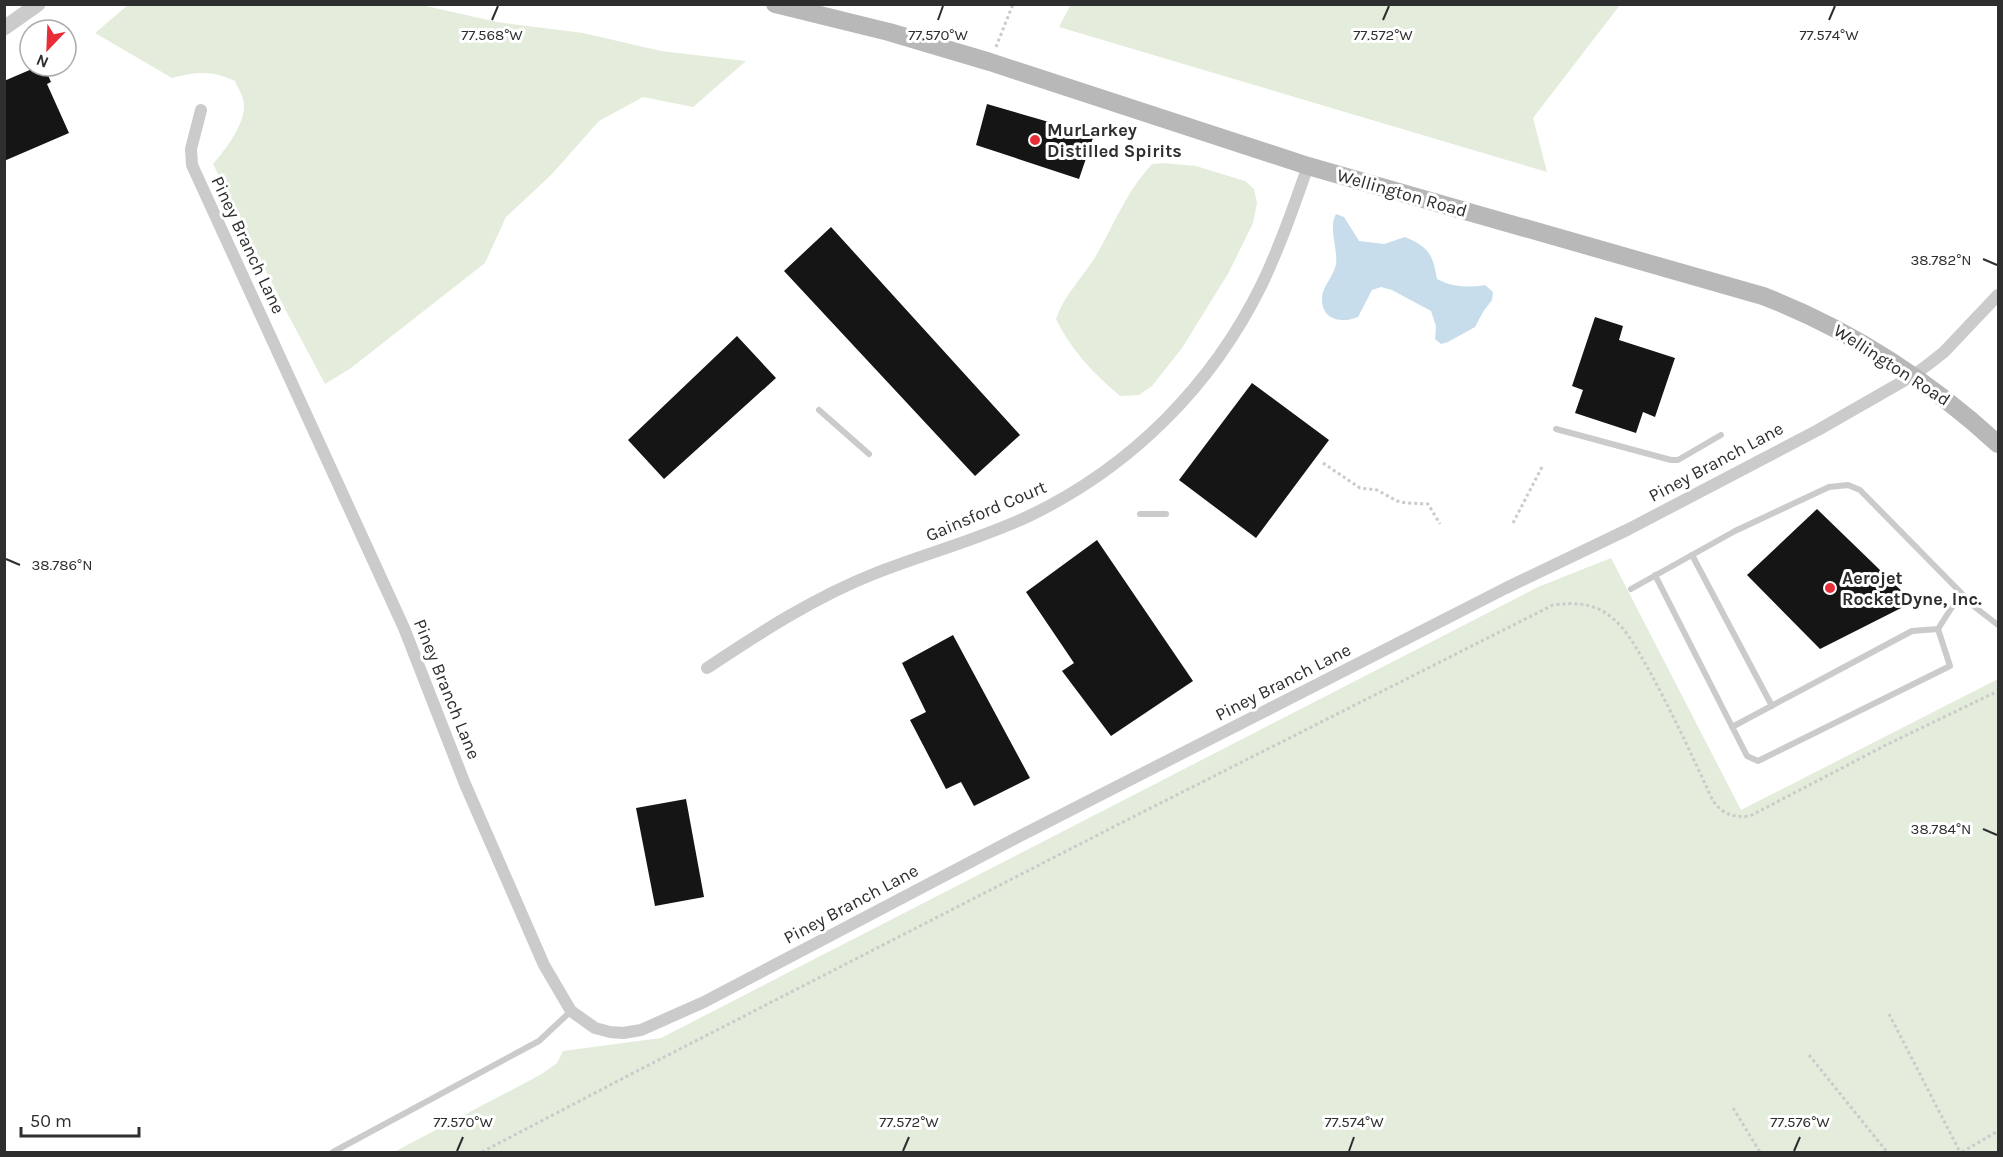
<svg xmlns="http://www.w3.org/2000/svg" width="2003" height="1157" font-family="Karla,sans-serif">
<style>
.green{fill:#e4ecdc}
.water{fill:#c7ddec}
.building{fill:#151515}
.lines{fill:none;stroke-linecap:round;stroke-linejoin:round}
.path{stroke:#cbcbcb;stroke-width:3;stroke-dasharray:3 3;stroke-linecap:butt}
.service{stroke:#cbcbcb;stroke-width:6}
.minor{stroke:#cbcbcb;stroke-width:12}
.tertiary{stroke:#cbcbcb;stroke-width:15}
.secondary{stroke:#b8b8b8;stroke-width:18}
.ticks{fill:none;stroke:#2e2e2e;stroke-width:2}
.poi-dot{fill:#e72e38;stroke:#fff;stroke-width:2}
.labels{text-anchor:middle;stroke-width:6;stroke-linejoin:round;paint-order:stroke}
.poi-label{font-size:18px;font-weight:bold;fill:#2e2e2e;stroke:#fff;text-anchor:start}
.street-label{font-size:18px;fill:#2e2e2e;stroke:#fff}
.ticks-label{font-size:15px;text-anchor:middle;fill:#2e2e2e;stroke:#fff;stroke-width:6;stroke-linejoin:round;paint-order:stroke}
</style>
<rect width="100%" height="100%" fill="#fff"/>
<path class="green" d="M417 4 497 22 583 33 661 51 746 61 693 107 643 97 599 121 552 174 506 217 485 263 351 368 325 384 285 309 213 164C226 149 249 120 243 99 241 92 237 86 235 81 210 70 198 72 172 78L95 33 128 5Z
M1071 4H1620V5L1533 118 1547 172 1059 27Z
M1163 163 1196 166 1245 181 1254 189 1257 203 1253 223 1229 272 1182 348 1152 386 1139 395 1120 396C1094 374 1070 349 1056 319 1064 295 1083 277 1096 256 1114 224 1127 191 1152 164Z
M1611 558 1741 810 1998 679V1152H394L540 1075 557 1063 563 1051 661 1038 1538 587Z"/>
<path class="water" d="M1336 214 1344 217 1359 241 1384 244 1405 237C1429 247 1433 255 1437 279 1452 287 1468 288 1485 285L1493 292 1492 300 1483 312 1475 327 1448 342 1441 344 1435 339 1436 326 1431 311 1392 290 1381 287 1372 290 1358 317C1342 324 1321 320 1322 298 1322 287 1334 276 1336 264 1338 248 1328 228 1336 214Z"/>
<path class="building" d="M39 66H44L51 82 47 84 69 133 4 161V81Z
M987 104 1094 135 1079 179 976 145Z
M831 227 1020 435 975 476 784 271Z
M1595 317 1623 326 1619 340 1675 358 1655 417 1643 412 1636 433 1575 413 1583 390 1572 386Z
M737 336 776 378 664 479 628 440Z
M1252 383 1329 440 1256 538 1179 480Z
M1817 509 1913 602 1820 649 1747 575Z
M1097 540 1193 681 1111 736 1062 671 1074 663 1026 592Z
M953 635 1030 778 974 806 961 782 946 789 910 720 926 712 902 663Z
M686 799 704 897 655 906 636 808Z"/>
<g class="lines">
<path class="path" d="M996 47 1013 4
M1323 463 1360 488 1377 490 1397 501 1406 503 1428 504 1440 524
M1513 523 1542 467
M1889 1014 1960 1152
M1809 1055 1887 1152
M1733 1108 1760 1152
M482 1152 635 1072 1125 821 1553 605C1574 602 1593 603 1610 616 1628 630 1639 653 1650 672 1673 714 1693 758 1713 801 1723 814 1733 818 1750 816L1886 745 1998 691
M1962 1152 1998 1131"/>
<path class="service" d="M819 410 869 454
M1556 429 1671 460H1678L1721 435
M1140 514H1166
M1692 555 1772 706
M1655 575 1747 756 1758 761 1950 666 1938 629 1961 593
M1631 589 1735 531 1829 487 1848 485 1860 490 1976 608 1998 625
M1732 727 1912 631 1938 629
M333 1152 539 1041 571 1011"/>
<path class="minor" d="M201 110 191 149 192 165 404 628 465 784 544 965 571 1011 595 1028 610 1032 623 1033 641 1030 704 1002 1020 836 1506 588 1629 529 1818 430 1914 375 1930 363 1944 352 1998 295
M707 668C761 632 815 597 876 573 927 553 980 539 1029 516 1131 467 1212 386 1262 284 1280 246 1294 206 1308 166"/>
<path class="tertiary" d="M4 28 38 4"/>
<path class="secondary" d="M775 4 889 32 990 62 1308 166 1763 296C1851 330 1928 380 1998 444"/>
</g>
<path class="ticks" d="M492 20 498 6M938 20 943 6M1383 20 1389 6M1829 20 1835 6M1983 259 1997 265M6 559 20 565M1983 829 1997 835M457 1151 463 1137M903 1151 909 1137M1349 1151 1354 1137M1794 1151 1800 1137"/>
<g class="poi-dot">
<circle cx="1035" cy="140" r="6"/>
<circle cx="1830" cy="588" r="6"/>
</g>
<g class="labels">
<g class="poi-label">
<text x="1047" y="136">MurLarkey<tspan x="1047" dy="21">Distilled Spirits</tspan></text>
<text x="1842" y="584">Aerojet<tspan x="1842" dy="21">RocketDyne, Inc.</tspan></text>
</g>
<g class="street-label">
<text transform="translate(1402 193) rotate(16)" y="6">Wellington Road</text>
<text transform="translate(248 245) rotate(65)" y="6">Piney Branch Lane</text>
<text transform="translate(1892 365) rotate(33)" y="6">Wellington Road</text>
<text transform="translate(1716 462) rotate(-28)" y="6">Piney Branch Lane</text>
<text transform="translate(986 511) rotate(-23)" y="6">Gainsford Court</text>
<text transform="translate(1283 682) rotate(-27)" y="6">Piney Branch Lane</text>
<text transform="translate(447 689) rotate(68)" y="6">Piney Branch Lane</text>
<text transform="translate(851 904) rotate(-28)" y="6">Piney Branch Lane</text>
</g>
</g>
<g class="ticks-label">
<text x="492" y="40">77.568°W</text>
<text x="938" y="40">77.570°W</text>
<text x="1383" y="40">77.572°W</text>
<text x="1829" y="40">77.574°W</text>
<text x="1941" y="265">38.782°N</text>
<text x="62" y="570">38.786°N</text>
<text x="1941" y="834">38.784°N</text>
<text x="463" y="1127">77.570°W</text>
<text x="909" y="1127">77.572°W</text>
<text x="1354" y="1127">77.574°W</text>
<text x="1800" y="1127">77.576°W</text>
</g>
<rect width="2003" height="1157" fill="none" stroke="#2e2e2e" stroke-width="12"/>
<g transform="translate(48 48) rotate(203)"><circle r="28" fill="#ffffff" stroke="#ababab" stroke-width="1.5"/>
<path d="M0-4.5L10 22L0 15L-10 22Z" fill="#e72e38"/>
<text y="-9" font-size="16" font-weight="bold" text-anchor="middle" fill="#2e2e2e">N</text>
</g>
<path d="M21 1127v9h118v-9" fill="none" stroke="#2e2e2e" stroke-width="3"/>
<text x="30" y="1127" font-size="18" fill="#2e2e2e" stroke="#ffffff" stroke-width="4.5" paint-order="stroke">50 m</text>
</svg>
